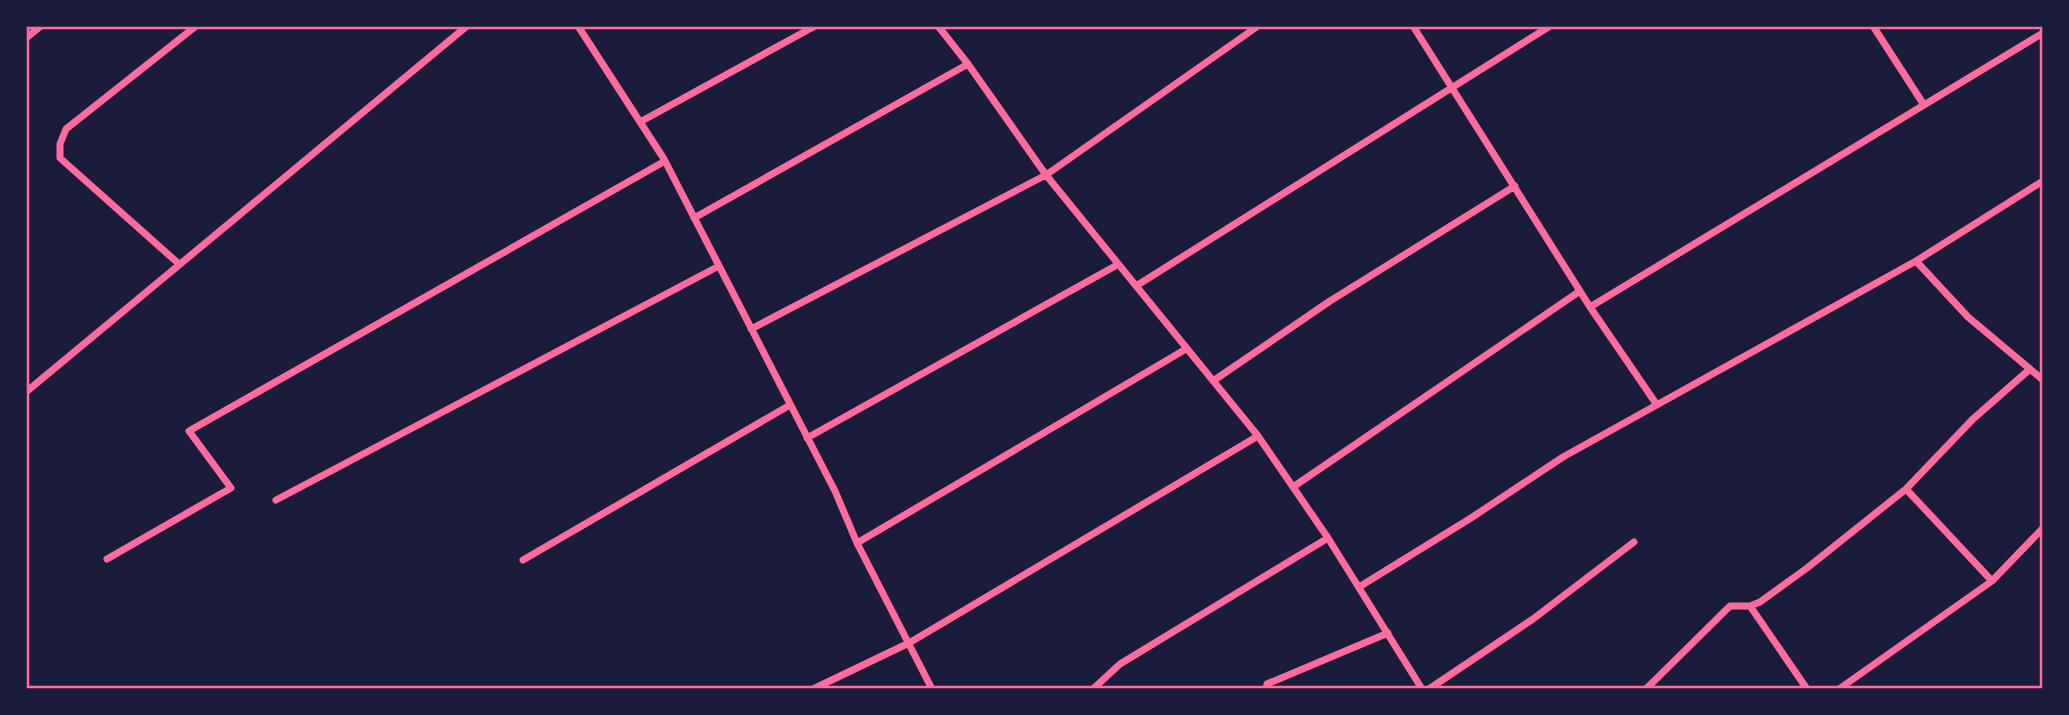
<svg xmlns="http://www.w3.org/2000/svg" width="2069" height="715" font-family="'Alegreya Sans',sans-serif">
<style>
.lines{fill:none;stroke-linecap:round;stroke-linejoin:round}
.minor{stroke:#ff6b9d;stroke-width:7}
.neatline{fill:none;stroke:#ff6b9d;stroke-width:2.5}
</style>
<rect width="100%" height="100%" fill="#1b1b3a"/>
<g class="lines">
<path class="minor" d="M578 26 664 159 835 491 857 543 932 689
M938 26 968 64 1046 175 1258 436 1328 538 1422 689
M1413 26 1590 307 1657 405
M1873 26 1924 105
M26 38 41 26
M640 122 815 26
M694 218 968 64
M1916 261 1968 317 2043 380
M179 264 60 158V144L66 129 196 26
M1136 286 1550 26
M1590 307 2043 33
M751 329 1046 175 1258 26
M1213 381 1330 301 1515 186
M26 392 467 26
M807 438 1117 265
M1293 487 1580 291
M1906 489 1992 581
M276 500 719 266
M857 543 1186 349
M107 559 231 488 189 431 665 161
M523 560 790 405
M1359 587 1471 518 1563 457 1916 261 2043 181
M813 689 909 643 1258 436
M1093 689 1120 664 1328 538
M1266 689 1267 684 1388 633
M1429 689 1533 619 1634 542
M1646 689 1730 606H1750
M1807 689 1750 606 1760 602 1807 568 1906 489 1973 419 2030 369
M1839 689 1992 581 2043 528"/>
</g>
<rect width="2069" height="715" fill="none" stroke="#1b1b3a" stroke-width="56"/>
<rect x="28" y="28" width="2013" height="659" class="neatline"/>
</svg>
